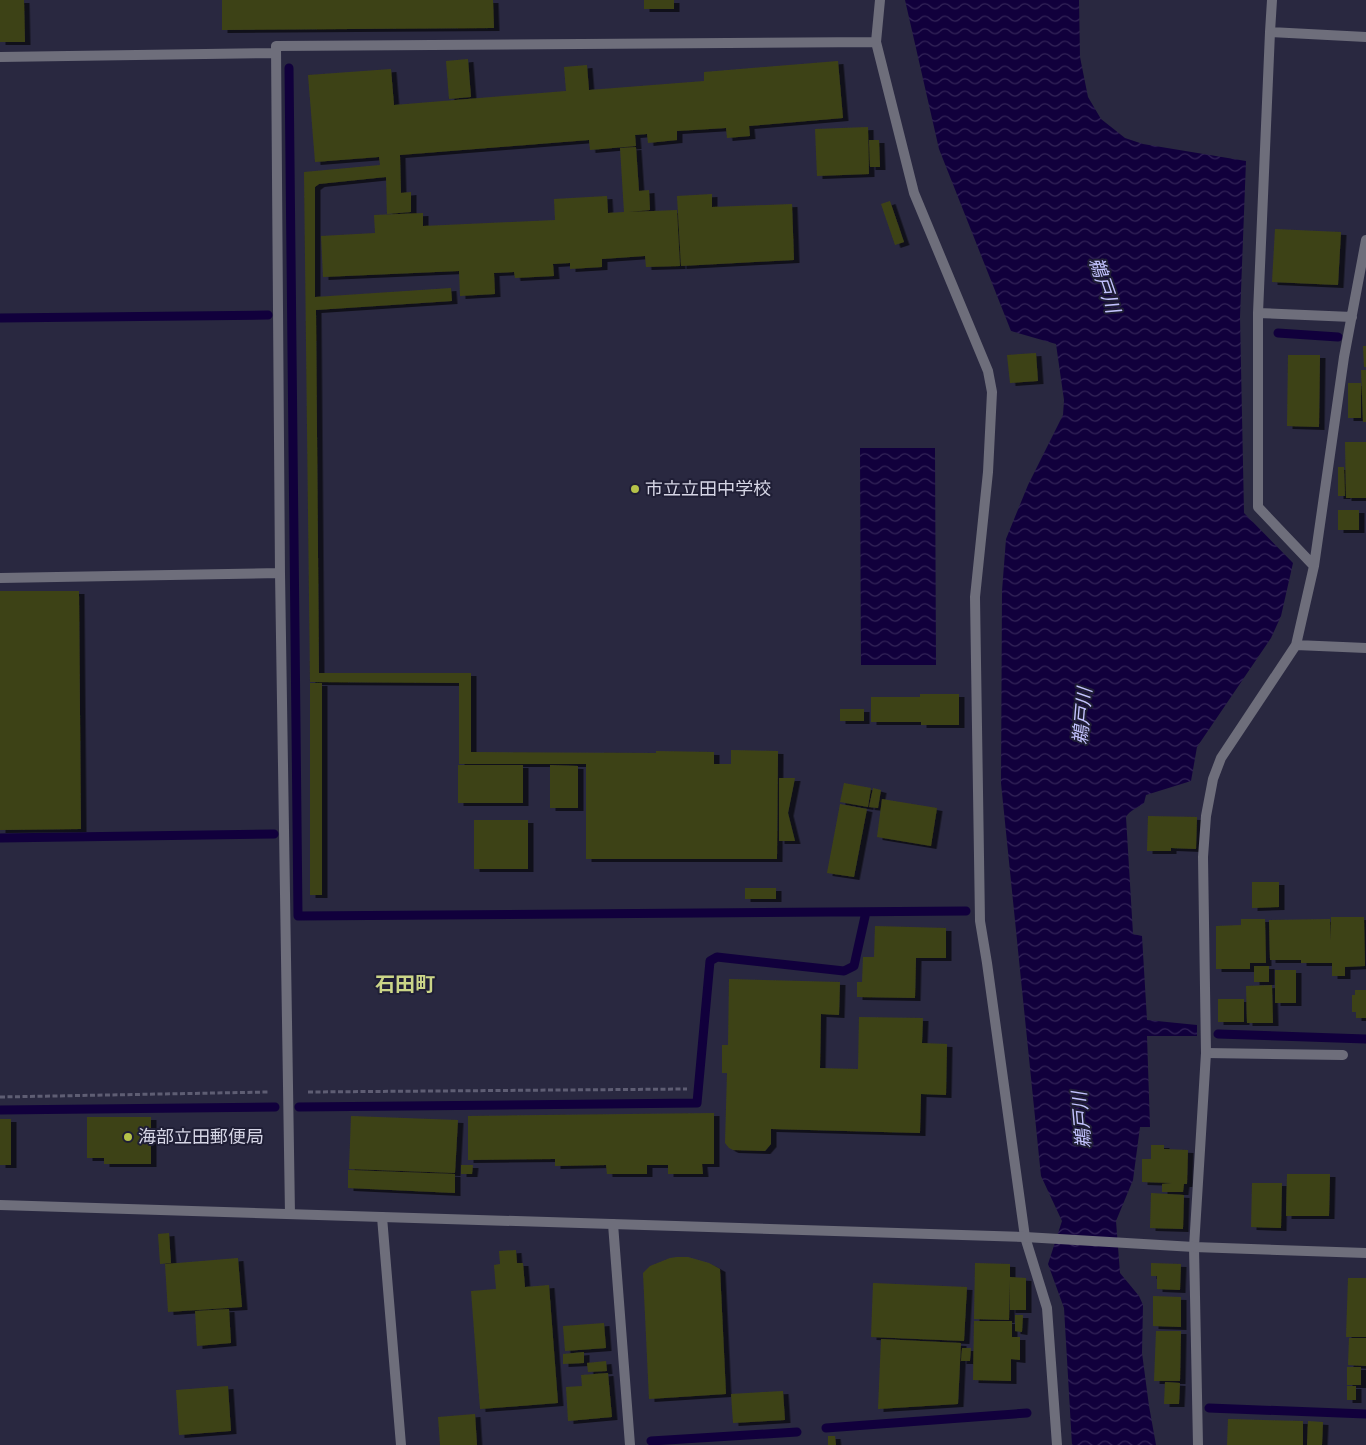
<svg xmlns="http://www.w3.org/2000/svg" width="1366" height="1445" font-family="'Fira Sans','Noto Sans JP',sans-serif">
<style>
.water{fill:url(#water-waves)}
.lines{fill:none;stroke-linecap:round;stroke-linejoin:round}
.stream{stroke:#11003c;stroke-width:9}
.building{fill:#3e4217;filter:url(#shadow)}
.path{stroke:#5e5d73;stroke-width:3;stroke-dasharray:5 2.5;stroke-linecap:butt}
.service{stroke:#6e6e7b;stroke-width:10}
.minor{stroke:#6e6e7b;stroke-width:10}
.tertiary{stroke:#6e6e7b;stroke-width:10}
.poi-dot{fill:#b5c249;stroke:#1f1e35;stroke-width:2}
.labels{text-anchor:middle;stroke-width:4;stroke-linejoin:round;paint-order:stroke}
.poi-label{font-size:18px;fill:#d5d5e5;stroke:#1f1e35;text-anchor:start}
.water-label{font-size:19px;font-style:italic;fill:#c3c3fe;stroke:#1f1e35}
.quarter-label{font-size:20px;font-weight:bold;fill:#cbd588;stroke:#1f1e35}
</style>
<defs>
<pattern id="water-waves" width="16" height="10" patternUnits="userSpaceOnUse" patternTransform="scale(1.25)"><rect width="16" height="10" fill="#11003c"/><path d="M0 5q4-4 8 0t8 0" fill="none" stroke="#332458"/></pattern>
<filter id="shadow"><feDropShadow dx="5.5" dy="3" stdDeviation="0" flood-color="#0009"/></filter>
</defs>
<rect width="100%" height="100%" fill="#292840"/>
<path class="water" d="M905 0H1079L1080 57 1088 97 1101 119 1125 138 1143 144 1246 161 1240 317 1244 513 1293 563 1281 616 1271 638 1197 747 1191 781 1146 795 1144 803C1138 808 1130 810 1126 817L1133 934 1142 936 1147 1020 1197 1025V1036H1147L1150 1127H1140L1133 1180 1116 1221 1120 1273 1139 1296 1143 1305 1142 1353 1149 1406 1156 1445H1072L1064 1308 1048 1264 1062 1221 1041 1176 1001 783 1002 591 1006 539 1028 485 1063 415 1064 400 1056 344 1011 331 939 149Z
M860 448H935L936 665H861Z"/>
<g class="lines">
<path class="stream" d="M289 68 298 916 966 911
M0 318 268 315
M1278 333 1338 337
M0 838 274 834
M1218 1034 1366 1039
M299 1107 697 1103 710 961 717 957 844 971 854 966 866 912
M0 1110 275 1107
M1209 1408 1366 1414
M826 1428 1027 1413
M651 1441 797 1432"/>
</g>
<path class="building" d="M0 0H24L25 42H0Z
M222 0H493L494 28 222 30Z
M644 0H674V9H644Z
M468 59 471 97 449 99 446 61Z
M838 61 843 118 749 126 750 136 727 138 726 128 677 131V140L648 143 647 134 635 135 636 146 590 150 589 140 400 155 401 193 411 192V212L387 214 386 177 319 184 315 187V297L451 288 452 301 316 310 319 673H471V752L656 753V764V751L714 752V764H731V750L778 751 777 859H586V764H459V683L310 682 304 172 380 165 379 157 315 162 308 75 391 69 394 105 566 91 564 67 587 65 589 90 704 81V72Z
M868 127 869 174 817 176 815 129Z
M869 140H879L880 167H870Z
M636 147 639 191 649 190 650 210 628 212 677 210 680 266 646 267 645 256 602 259V267L570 269V263L553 264 554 276 515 278 514 272 494 273 495 294 460 296 459 271 323 277 321 236 375 233 374 215 423 213V226L555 220 554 199 607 196 608 213 624 212 620 148Z
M712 194V207L792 204 794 260 681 266 677 196Z
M890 201 904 242 895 245 881 204Z
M1275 229 1341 232 1338 285 1272 282Z
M1363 346H1366V367H1364Z
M1036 353 1038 381 1010 383 1007 355Z
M1288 355H1320L1319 427 1287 426Z
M1361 370H1366V422H1363Z
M1348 383H1361V418H1348Z
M1345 442H1366V498H1346Z
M1338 467H1344L1345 496H1338Z
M1338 510H1359V530H1338Z
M0 591H79L81 829 0 830Z
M310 683H322V895H310Z
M920 694H959V725H921V722H871V697H920Z
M840 709H864V721H840Z
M458 765H523V803H458Z
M550 765 578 766V808H550Z
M779 778H795L788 813 795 841H779Z
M844 783 871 788 868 807 840 802Z
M873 788 881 790 878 808 869 807Z
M882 799 937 808 931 846 877 837Z
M840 804 867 809 854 877 827 873Z
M1148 816 1197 817 1196 849 1171 848V851H1147Z
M474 820H528V869H474Z
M1252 882H1279V907L1252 908Z
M745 888H776V899H745Z
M1331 917H1364L1365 966 1345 967V976H1332V963H1301V960H1270L1269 920 1330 919 1331 941Z
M1241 919H1265L1266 963H1250V969H1216V926L1241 925Z
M875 926 946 928V958H916L915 998 857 997V982H862L863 957H874Z
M1254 966H1269V982H1254Z
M1275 970H1296V1003H1275Z
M729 979 840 982 839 1015 821 1014 820 1068 858 1069 859 1017 923 1018 922 1043 947 1044 946 1095 921 1094 920 1133 771 1129V1144L765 1151 733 1150 729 1148 725 1143 727 1073H722V1045H728Z
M1272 985 1273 1023H1247L1246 986Z
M1355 990H1366V1018H1356V1012H1352V995H1355Z
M1218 999H1244V1022H1218Z
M714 1113V1164H702L703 1174H668V1165H647V1174H607L606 1165 555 1166V1159L468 1160V1116Z
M351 1116 458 1120 455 1173 349 1169Z
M87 1117H151V1164H104V1158H87Z
M0 1119H11V1165H0Z
M1151 1145H1164V1149L1188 1150 1187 1184H1184L1183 1192H1162V1184L1172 1183 1142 1182V1159H1151Z
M461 1165H473L472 1174H461Z
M348 1170 455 1174V1193L348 1188Z
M1287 1174H1330L1329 1216H1286Z
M1252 1183H1282L1281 1228 1251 1227Z
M1151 1193 1184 1195 1183 1229 1150 1228Z
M169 1233 171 1263 160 1264 158 1234Z
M516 1250 517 1263H523L525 1287 549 1285 558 1403 480 1409 471 1291 496 1289 494 1265 500 1264 499 1251Z
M677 1257H688L709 1263 720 1269 726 1394 649 1399 643 1273 650 1266 670 1258Z
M238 1258 242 1307 168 1312 165 1264Z
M975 1263 1010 1264V1277L1026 1278V1310H1010V1280L1009 1320 974 1319Z
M1151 1263 1181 1264 1180 1290 1157 1289V1276H1151Z
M1348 1278H1366V1337H1346Z
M873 1283 967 1287 964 1341 871 1337Z
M1153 1296 1181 1297V1327L1153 1326Z
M229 1309 231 1343 197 1346 195 1311Z
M1015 1315H1023L1022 1332 1015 1331Z
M974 1321H1012V1337H1020V1360L1011 1359V1381L973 1380Z
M604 1323 606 1348 565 1351 563 1326Z
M1156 1331H1181L1180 1381H1154Z
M1349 1338H1366V1366L1348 1365Z
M881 1339 961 1343 958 1404 878 1409Z
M962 1348H971L970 1361H961Z
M584 1352V1363L563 1364V1354Z
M606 1361 607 1371 588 1372 587 1363Z
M1347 1367H1361V1385H1347Z
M608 1373 612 1417 568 1421 566 1387 582 1386 581 1375Z
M1165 1382 1180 1383 1179 1404H1164Z
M228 1386 231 1431 179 1435 176 1390Z
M1347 1386H1356V1400H1347Z
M783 1391 785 1420 733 1423 731 1394Z
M475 1414 477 1445H440L438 1417Z
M1228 1419 1303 1421V1445H1227Z
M1308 1421 1323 1422 1322 1445H1307Z
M828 1436H835L836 1445H828Z"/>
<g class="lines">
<path class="path" d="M308 1092 687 1089
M0 1097 269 1092"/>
<path class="service" d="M1206 1053 1343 1055
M382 1217 401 1445"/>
<path class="minor" d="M880 0 876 42 914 193 988 371 992 392 988 472 975 597 980 921 987 963 1025 1237 1047 1308 1057 1445
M1272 0 1270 32 1366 37
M1270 32 1258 313V507L1314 566
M0 57 276 53
M1258 313 1352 317
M0 578 280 573
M1296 645 1366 648
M290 1214 280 573 276 46 876 42
M613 1224 630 1445
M1198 1445 1194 1247 1206 1053 1203 857 1206 816 1213 779 1221 758 1296 645 1314 566 1344 357 1366 240"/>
<path class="tertiary" d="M0 1205 1025 1237 1194 1247 1366 1253"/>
</g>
<g class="poi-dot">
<circle cx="635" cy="489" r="5"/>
<circle cx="128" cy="1137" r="5"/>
</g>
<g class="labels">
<g class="poi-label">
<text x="645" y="495">市立立田中学校</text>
<text x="138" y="1143">海部立田郵便局</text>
</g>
<g class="water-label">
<text transform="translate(1105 285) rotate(71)" y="7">鵜戸川</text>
<text transform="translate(1082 716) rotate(-85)" y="7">鵜戸川</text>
<text transform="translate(1081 1120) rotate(-95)" y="7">鵜戸川</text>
</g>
<g class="quarter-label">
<text x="405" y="991">石田町</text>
</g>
</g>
</svg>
